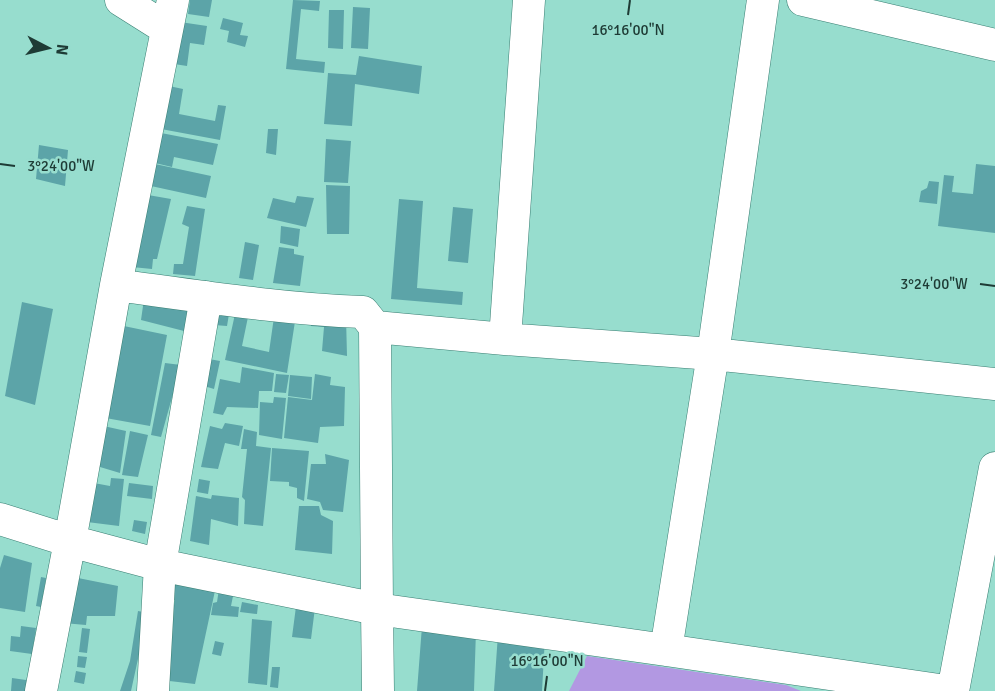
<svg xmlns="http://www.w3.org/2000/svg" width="995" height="691" font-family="Signika,sans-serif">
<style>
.water{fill:#b298e2}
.building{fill:#5ca4a8}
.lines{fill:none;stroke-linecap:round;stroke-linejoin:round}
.minor-casing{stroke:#387e72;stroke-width:33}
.minor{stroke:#fff;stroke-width:32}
.ticks{fill:none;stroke:#1e3b35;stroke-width:2}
.ticks-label{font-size:15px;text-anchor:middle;fill:#1e3b35;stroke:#97ddce;stroke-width:5;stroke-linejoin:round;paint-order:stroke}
</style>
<rect width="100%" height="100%" fill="#97ddce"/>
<path class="water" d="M587 656 786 685 801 691H569Z"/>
<path class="building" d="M190 0H212L209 17 188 14Z
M293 0 320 1 319 11 301 9 296 59 325 62 324 73 286 69Z
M353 7 370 8 368 49 351 48Z
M329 10H344L343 49 328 48Z
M223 18 243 23 240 35 248 36 245 47 227 42 229 31 220 29Z
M180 22 207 26 204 45 190 43 187 66 174 64Z
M359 56 422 66 419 94 355 84 352 126 324 124 328 73 356 75Z
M169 86 183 89 179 114 215 121 218 105 226 106 220 140 161 129Z
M268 129H278L276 155 266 153Z
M161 133 218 144 213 165 174 157 172 167 155 163Z
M326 139 351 141 348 183 324 182Z
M39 145 68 150 65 186 36 179Z
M155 164 211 176 206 198 151 186Z
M976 164 995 166V233L938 226 944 175 954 176 952 192 973 194Z
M929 181 939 182 937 204 919 202 921 191 927 188Z
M326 185 350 186 349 234H327Z
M148 195 171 199 157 259H153L152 269 132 267Z
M297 196 314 198 306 227 267 218 273 198 295 203Z
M399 199 423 201 417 288 463 292 462 305 391 299Z
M187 206 205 209 195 276 173 274 174 264H183L189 227 182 224Z
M453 207 473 209 468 263 448 261Z
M281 226 300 229 298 247 280 243Z
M245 242 259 245 253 280 239 278Z
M279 247 294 249V254L304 256 300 286 273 283Z
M145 292 191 300 184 331 141 320Z
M22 302 53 309 35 405 5 396Z
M216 306 230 308 227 326 214 325Z
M275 310 296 315 287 373 225 360 235 314 248 317 242 346 269 352Z
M312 314 346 317 347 356 322 351 324 327 311 326Z
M119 325 167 335 150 426 100 417Z
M209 359 220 361 214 389 201 385Z
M165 363 181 365 161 437 151 435Z
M242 367 274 373 272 391H259L258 408 227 407 223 415 213 413 220 379 240 383Z
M276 374 289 375 286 393 274 392Z
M315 374 331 377 330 385 345 387 344 426 320 427 318 443 284 438 288 397 312 400Z
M290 375 312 377 311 399 288 396Z
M274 397 286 398 282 439 259 435 260 402 273 403Z
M225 423 243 426 239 446 225 443 218 469 201 467 210 426 222 429Z
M99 425 126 431 120 473 90 464Z
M244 429 257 432 256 446 271 448 263 526 244 524 245 500 242 497 247 449H241Z
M130 431 148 435 138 477 122 475Z
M272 448 309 451 304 501 297 498V488L289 486V482L270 481Z
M325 454 349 460 343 512 323 510 320 502 307 499 311 464H326Z
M111 478 124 479 119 526 79 521 83 481 110 486Z
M199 479 210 481 208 494 197 492Z
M129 483 153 486 152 499 127 496Z
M212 495 239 498 238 526 211 519 209 545 190 541 196 496 211 499Z
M299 506H319L321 515 333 521 332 554 295 550Z
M134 520 147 522 145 534 132 531Z
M4 555 32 563 25 612 0 608V568Z
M68 576 118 586 115 616H87L86 625 63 623Z
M41 577 46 578 41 607 36 606Z
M165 578 216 586 195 684 161 680 175 600 163 598Z
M219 589 234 591 231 606 239 607 238 617 211 615 213 603 217 602Z
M297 599 316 600 311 639 292 637Z
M242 602 258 605 257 614 240 612Z
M138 611 148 613 131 691H120L130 661Z
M252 619 272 621 267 685 248 683Z
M21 626 36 628 32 654 10 651 11 636 20 637Z
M422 626 476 630 474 691H417Z
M82 628 90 629 87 653 79 652Z
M498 634 545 637 542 691H494Z
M215 641 224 643 221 656 212 654Z
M78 656 87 657 85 668 77 667Z
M272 667H280L278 688 270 687Z
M76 671 86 673 84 684 74 682Z
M12 678 33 681 32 691H11Z"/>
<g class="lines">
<defs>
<path id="minor" d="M121 0 167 29
M803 0 995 45
M116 285C198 296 281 309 363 312L375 327 377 609 378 691
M375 327 505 339 713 354 995 384
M505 339 529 0
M0 519 70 541 160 565 377 609 666 650 946 691
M666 650 713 354 763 0
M41 691 70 541 116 285 173 0
M153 691 160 565 206 297
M953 691 995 468"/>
</defs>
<use href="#minor" class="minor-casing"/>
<use href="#minor" class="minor"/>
</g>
<path class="ticks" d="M628 15 630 0M0 164 15 166M980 284 995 286M545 691 547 676"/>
<g class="ticks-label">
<text x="628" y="35">16°16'00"N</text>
<text x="61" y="171">3°24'00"W</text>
<text x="934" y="289">3°24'00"W</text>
<text x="547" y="666">16°16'00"N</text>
</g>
<g transform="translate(48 48) rotate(97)" stroke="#97ddce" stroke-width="4.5" paint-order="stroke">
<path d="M0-4.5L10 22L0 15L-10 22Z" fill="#1e3b35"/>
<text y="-9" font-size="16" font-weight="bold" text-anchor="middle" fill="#1e3b35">N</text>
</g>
</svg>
